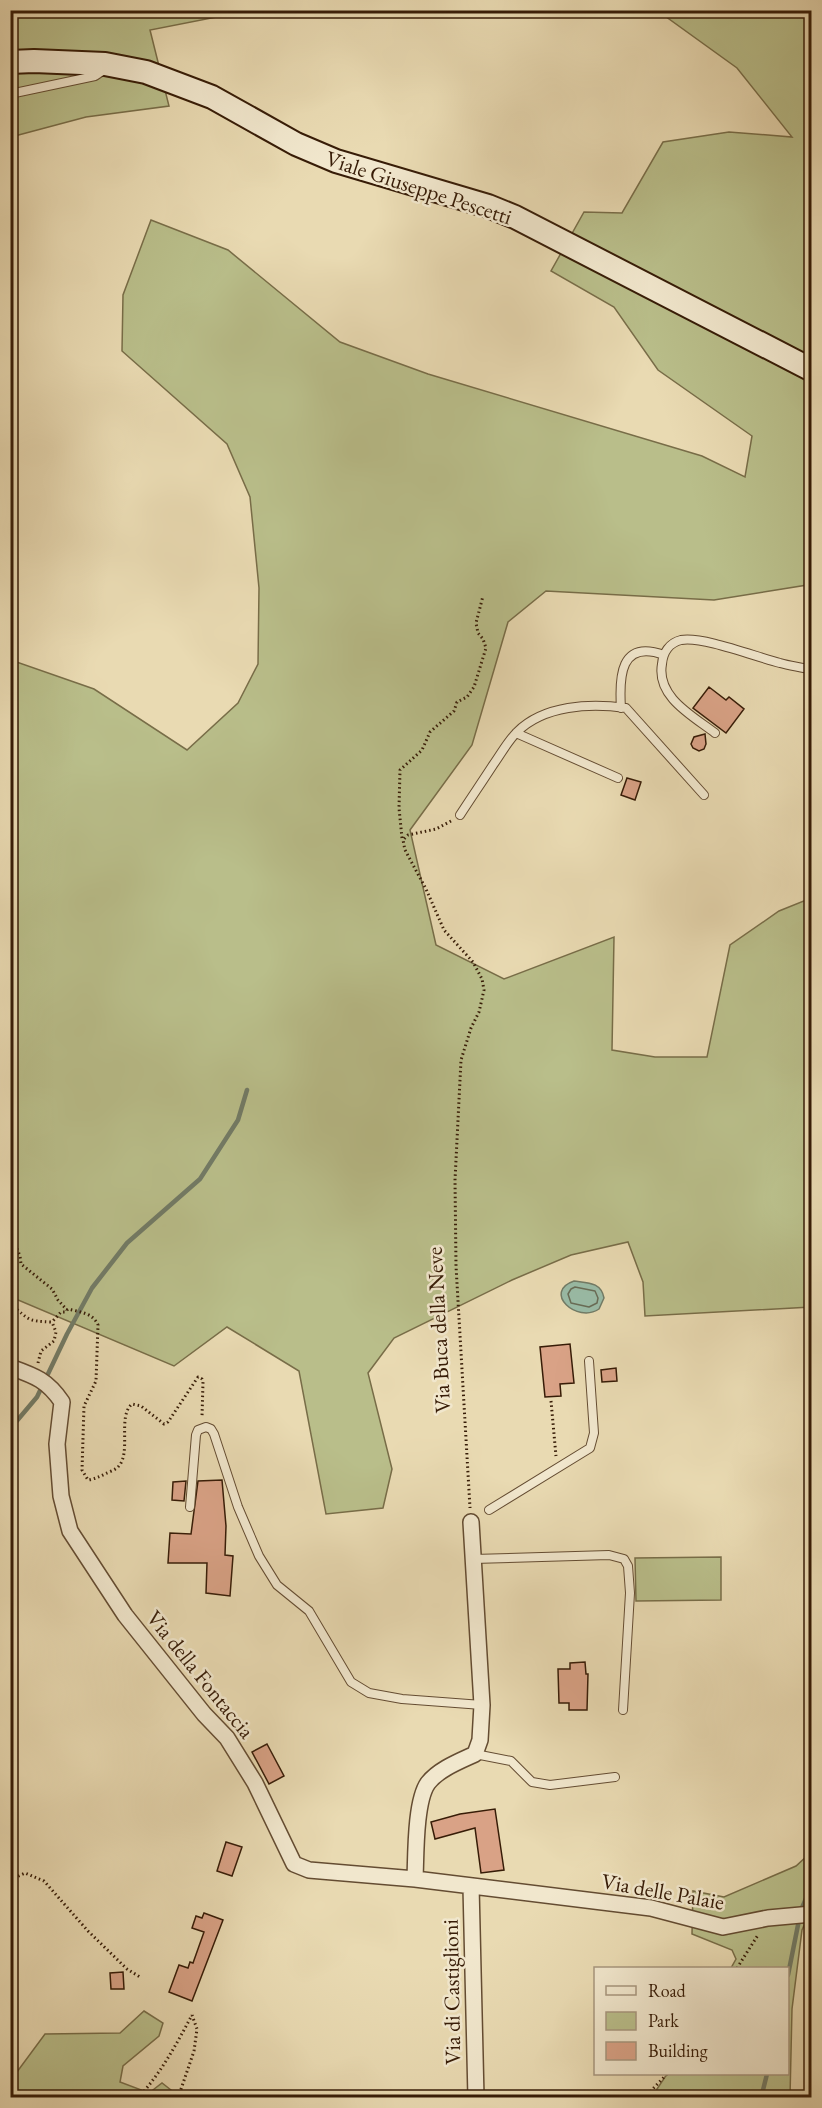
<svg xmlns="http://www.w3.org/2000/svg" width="822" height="2108" font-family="'EB Garamond',serif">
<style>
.green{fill:#b9be8a;stroke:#786d48;stroke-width:1.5}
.water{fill:#99bba6;stroke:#727b66;stroke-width:1.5}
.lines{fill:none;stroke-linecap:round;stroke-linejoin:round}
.shore{stroke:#686c56;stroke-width:1.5}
.stream{stroke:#727b66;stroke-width:4.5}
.building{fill:#d9a286;stroke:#371c07;stroke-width:1.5}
.lane-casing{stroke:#644c32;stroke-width:10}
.street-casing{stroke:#644c32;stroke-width:18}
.secondary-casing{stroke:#371c07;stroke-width:26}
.path{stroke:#371c07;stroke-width:3;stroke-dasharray:1.5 3;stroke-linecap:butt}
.lane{stroke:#f1e7cd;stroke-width:8}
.street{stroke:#f1e7cd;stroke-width:15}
.secondary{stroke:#f1e7cd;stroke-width:22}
.labels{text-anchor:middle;stroke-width:5;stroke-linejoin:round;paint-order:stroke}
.street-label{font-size:22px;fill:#371c07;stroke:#f1e7cd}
</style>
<rect width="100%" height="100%" fill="#e9dab2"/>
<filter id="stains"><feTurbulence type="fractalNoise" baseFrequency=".00333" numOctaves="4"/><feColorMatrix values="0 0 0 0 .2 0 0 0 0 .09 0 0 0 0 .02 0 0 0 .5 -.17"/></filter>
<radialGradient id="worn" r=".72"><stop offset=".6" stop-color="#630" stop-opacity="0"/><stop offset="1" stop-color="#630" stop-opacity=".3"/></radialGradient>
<path class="green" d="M11 11H247L150 30 169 106 86 117 11 137Z
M658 11H811L812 558 807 585 714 600 546 591 508 622 472 745 410 830 436 945 504 979 614 937 612 1050 655 1057H707L730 945 779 911 811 898V1307L645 1316 643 1282 628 1242 571 1255 512 1280 394 1338 368 1373 392 1469 383 1508 326 1514 299 1371 227 1327 174 1366 11 1297V660L94 689 187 750 238 703 258 664 259 588 250 497 227 444 122 351 123 295 151 220 228 250 340 342 428 374 702 456 745 477 752 436 658 370 614 307 551 271 584 212 622 213 663 142 729 132 792 137 737 68Z
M721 1557V1600L636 1601 635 1558Z
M811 1828V1910L802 1930 792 2009 790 2097 651 2098 667 2074H788V1968H731L736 1959 732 1950 692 1934 693 1891 724 1897 796 1866 808 1855V1830Z
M144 2011 163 2023 159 2036 123 2066 120 2082 149 2093 162 2083 171 2090 170 2097H11V2080L45 2034 120 2033Z"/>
<path class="water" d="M574 1281C588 1283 601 1282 604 1298L599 1309C577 1324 542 1292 574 1281Z"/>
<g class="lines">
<path class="shore" d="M575 1287 595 1291 598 1298 597 1303 589 1307 571 1303 568 1294 571 1289Z"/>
<path class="stream" d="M10 1429 37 1397 67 1334 92 1288 127 1243 200 1179 238 1120 247 1090
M788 1975 801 1910 812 1885
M761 2098 767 2074"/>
</g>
<path class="building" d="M709 687 726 700 729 697 744 709 726 733 693 708Z
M705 734 706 744 704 749 699 751 693 748 691 744 694 737Z
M627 778 641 782 635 800 621 795Z
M570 1344 574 1383 560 1384 561 1396 545 1397 540 1347Z
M616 1368 617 1381 602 1382 601 1370Z
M222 1480 226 1526 225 1555 233 1556 230 1596 206 1593 207 1563H168L170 1533 191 1534 198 1481Z
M186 1481 184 1501 172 1500 173 1482Z
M585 1662 586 1674H588L587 1710H569V1703H559L558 1669H570V1663Z
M267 1744 284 1776 269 1784 252 1752Z
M495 1809 504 1870 481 1873 475 1828 435 1839 431 1822 460 1814Z
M226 1842 242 1847 232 1876 217 1871Z
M204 1913 223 1920 192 2001 169 1992 179 1965 188 1968 190 1962 193 1963 204 1932 192 1928 196 1916 202 1918Z
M123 1972 124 1989H111L110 1973Z"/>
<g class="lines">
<defs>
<path id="lane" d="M10 94 95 76 101 72V68
M621 708C619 677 620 639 664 655
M516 733 618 778
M715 733C693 716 656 697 662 664 663 653 669 643 681 640 703 636 756 657 780 663 790 666 801 667 812 670
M460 815C471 798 482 782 493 765 501 754 507 742 517 732 544 705 590 703 626 708L704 795
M190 1507 196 1435 198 1430 206 1427 211 1429 214 1434 238 1507 259 1556 277 1585 309 1611 351 1682 369 1693 402 1699 482 1705
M489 1510 590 1448 594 1433 589 1361
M473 1559 609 1555 624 1559 628 1566 630 1593 623 1710
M475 1754 511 1761 532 1782 550 1785 615 1777"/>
<path id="street" d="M10 1367C35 1376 47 1380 62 1402L57 1444 61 1496 70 1531 125 1615 204 1714 227 1738 255 1783 294 1864 309 1870 415 1879 651 1908 723 1927 768 1918 812 1914
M415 1879C416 1856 415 1801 428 1783 439 1769 460 1761 475 1754L480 1740 482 1705 471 1522
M471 1886 476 2098"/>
<path id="secondary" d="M10 62 34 61 105 64 146 72 212 97 296 144 336 161 488 206 515 217 812 370"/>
</defs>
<use href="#lane" class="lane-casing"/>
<use href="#street" class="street-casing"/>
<use href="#secondary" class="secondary-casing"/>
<path class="path" d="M451 821 436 829 408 835 403 840 405 850 426 889 444 930 473 962 482 979 484 990 479 1012 471 1028 461 1060 455 1180 456 1266 470 1508
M402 838 399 808 400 770 422 750 430 732 454 711 457 702 467 697 474 687 486 648 483 639 478 633 476 623 483 596
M10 1232 20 1256 21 1264 52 1289 58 1300 67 1310
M10 1304C31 1320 25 1321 52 1322L61 1312H65L68 1309C80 1312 93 1313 98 1325L96 1381 84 1406 82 1470 88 1480C94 1479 99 1477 105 1474 109 1472 115 1470 118 1467 132 1453 117 1417 132 1404L141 1406 164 1424 168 1422 198 1377 202 1379 203 1382 202 1417
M38 1363 41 1351 54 1341 56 1332 52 1322
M551 1401 556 1456
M10 1880 25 1873 44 1881 88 1931 127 1969 140 1977
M737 1968 758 1935
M138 2098C161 2073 176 2045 192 2015
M178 2098 194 2051 197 2029 192 2015
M644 2098 667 2074"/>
<use href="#lane" class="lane"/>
<use href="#street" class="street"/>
<use href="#secondary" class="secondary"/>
</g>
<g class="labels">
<g class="street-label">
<text transform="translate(419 187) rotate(18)" y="8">Viale Giuseppe Pescetti</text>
<text transform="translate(438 1330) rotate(-93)" y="8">Via Buca della Neve</text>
<text transform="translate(201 1674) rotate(51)" y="8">Via della Fontaccia</text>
<text transform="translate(663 1891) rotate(10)" y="8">Via delle Palaie</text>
<text transform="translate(451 1992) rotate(-91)" y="8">Via di Castiglioni</text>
</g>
</g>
<rect width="822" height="2108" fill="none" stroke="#e9dab2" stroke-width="36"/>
<rect x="12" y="12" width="798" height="2084" fill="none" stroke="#371c07" stroke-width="3"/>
<rect x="18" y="18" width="786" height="2072" fill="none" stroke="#371c07" stroke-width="1.5"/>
<rect x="594" y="1967" width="195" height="108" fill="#f1e7cd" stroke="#a7967e" stroke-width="1.5"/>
<rect x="606" y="1986" width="30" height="9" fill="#f1e7cd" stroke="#a7967e" stroke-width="1.5"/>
<text x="648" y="1997" font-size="18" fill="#371c07">Road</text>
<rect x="606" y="2012" width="30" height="18" fill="#b9be8a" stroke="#a7967e" stroke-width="1.5"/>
<text x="648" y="2027" font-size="18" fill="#371c07">Park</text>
<rect x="606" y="2042" width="30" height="18" fill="#d9a286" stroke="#a7967e" stroke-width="1.5"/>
<text x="648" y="2057" font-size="18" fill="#371c07">Building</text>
<rect width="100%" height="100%" filter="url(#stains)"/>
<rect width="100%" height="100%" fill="url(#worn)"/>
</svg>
